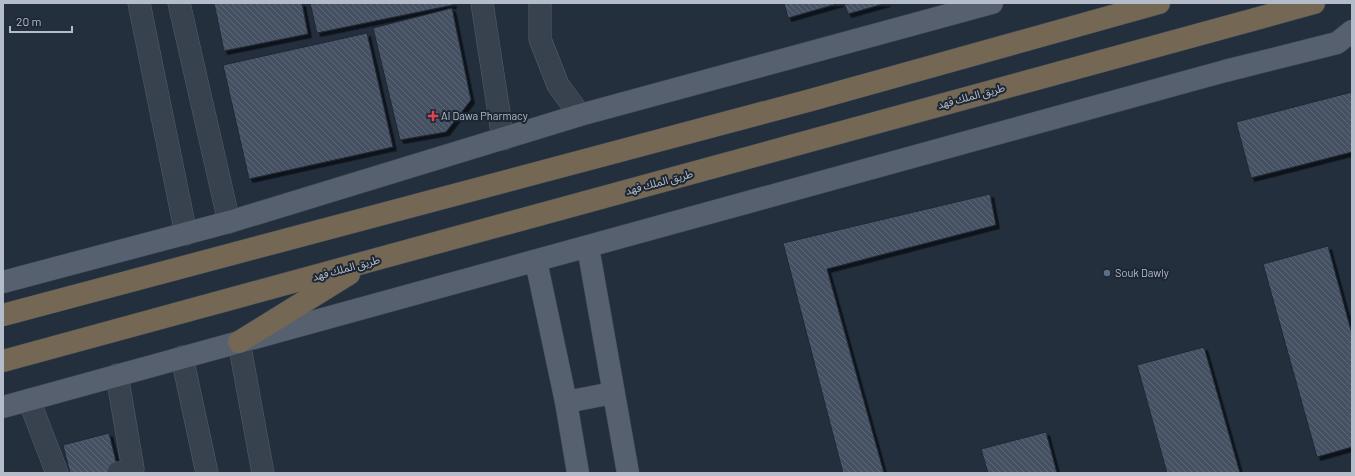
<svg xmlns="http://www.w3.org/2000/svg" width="1355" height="476" font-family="Barlow,'Noto Sans Arabic',sans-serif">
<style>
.building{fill:url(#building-back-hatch);stroke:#1f2835;filter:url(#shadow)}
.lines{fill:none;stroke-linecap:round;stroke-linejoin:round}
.minor-casing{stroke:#565f6c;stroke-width:23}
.major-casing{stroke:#414a57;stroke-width:23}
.highway-casing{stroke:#434c59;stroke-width:23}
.minor{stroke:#38414e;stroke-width:22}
.major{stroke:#56606e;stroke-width:22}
.highway{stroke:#746855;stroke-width:22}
.health-dot{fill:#e0444e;stroke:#1d2633;stroke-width:1.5}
.service-dot{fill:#5c6f8a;stroke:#1d2633;stroke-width:1.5}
.labels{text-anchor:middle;stroke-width:4;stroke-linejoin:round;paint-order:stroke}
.street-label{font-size:11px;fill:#b4bcc9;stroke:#1d2633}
.poi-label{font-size:11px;fill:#b4bcc9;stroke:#1d2633;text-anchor:start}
</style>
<defs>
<pattern id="building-back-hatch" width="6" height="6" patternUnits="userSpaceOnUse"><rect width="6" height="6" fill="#455162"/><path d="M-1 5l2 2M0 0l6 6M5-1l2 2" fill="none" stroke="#5d6877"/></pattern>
<filter id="shadow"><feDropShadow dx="3.5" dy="3.5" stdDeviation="0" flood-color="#0009"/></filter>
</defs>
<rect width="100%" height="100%" fill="#242f3e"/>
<path class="building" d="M214 3H302L308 34 224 51Z
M310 3H453V5L317 33Z
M784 3H840L788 18Z
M844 3H887L848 14Z
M452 8 471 100 446 132 400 140 373 28Z
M367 33 393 147 249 179 223 65Z
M1352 92V152L1251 178 1236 122Z
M990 194 996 225 827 269 884 473H843L783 243Z
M1328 246 1352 334V447L1317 457 1263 264Z
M1204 347 1240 473H1167L1137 365Z
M1046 432 1057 473H988L981 449Z
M109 433 119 473H70L63 445Z"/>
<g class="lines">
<defs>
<path id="minor" d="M139 3 186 234
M179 3 229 222
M482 3 503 139
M540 3V39L558 85 580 115
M239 342 263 473
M182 357 207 473
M117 375 133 469 118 473
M29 400 57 473"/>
<path id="major" d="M588 247 628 473
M536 261 566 402 578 473
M3 282 229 222 580 115 992 3
M566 402 613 393
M3 407 1225 71 1337 43 1352 31"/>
<path id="highway" d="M3 315 811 100 1159 3
M239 342 349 274
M3 361C440 243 877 122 1314 3"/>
</defs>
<use href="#minor" class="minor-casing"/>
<use href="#major" class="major-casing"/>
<use href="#highway" class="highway-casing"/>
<use href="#minor" class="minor"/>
<use href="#major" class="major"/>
<use href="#highway" class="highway"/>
</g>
<path class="health-dot" d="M431 110h4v4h4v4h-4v4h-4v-4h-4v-4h4z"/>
<circle class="service-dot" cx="1107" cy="273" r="4"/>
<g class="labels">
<g class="street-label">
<text transform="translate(971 96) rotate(-15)" y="4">طريق الملك فهد</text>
<text transform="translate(659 182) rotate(-15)" y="4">طريق الملك فهد</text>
<text transform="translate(346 268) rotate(-15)" y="4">طريق الملك فهد</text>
</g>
<g class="poi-label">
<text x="441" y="120">Al Dawa Pharmacy</text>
<text x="1115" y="277">Souk Dawly</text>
</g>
</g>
<rect width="1355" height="476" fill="none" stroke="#b4bcc9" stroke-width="8"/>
<path d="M10 26v6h62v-6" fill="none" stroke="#b4bcc9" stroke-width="2"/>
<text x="16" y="26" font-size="12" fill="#b4bcc9" stroke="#1d2633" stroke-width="3" paint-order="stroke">20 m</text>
</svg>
